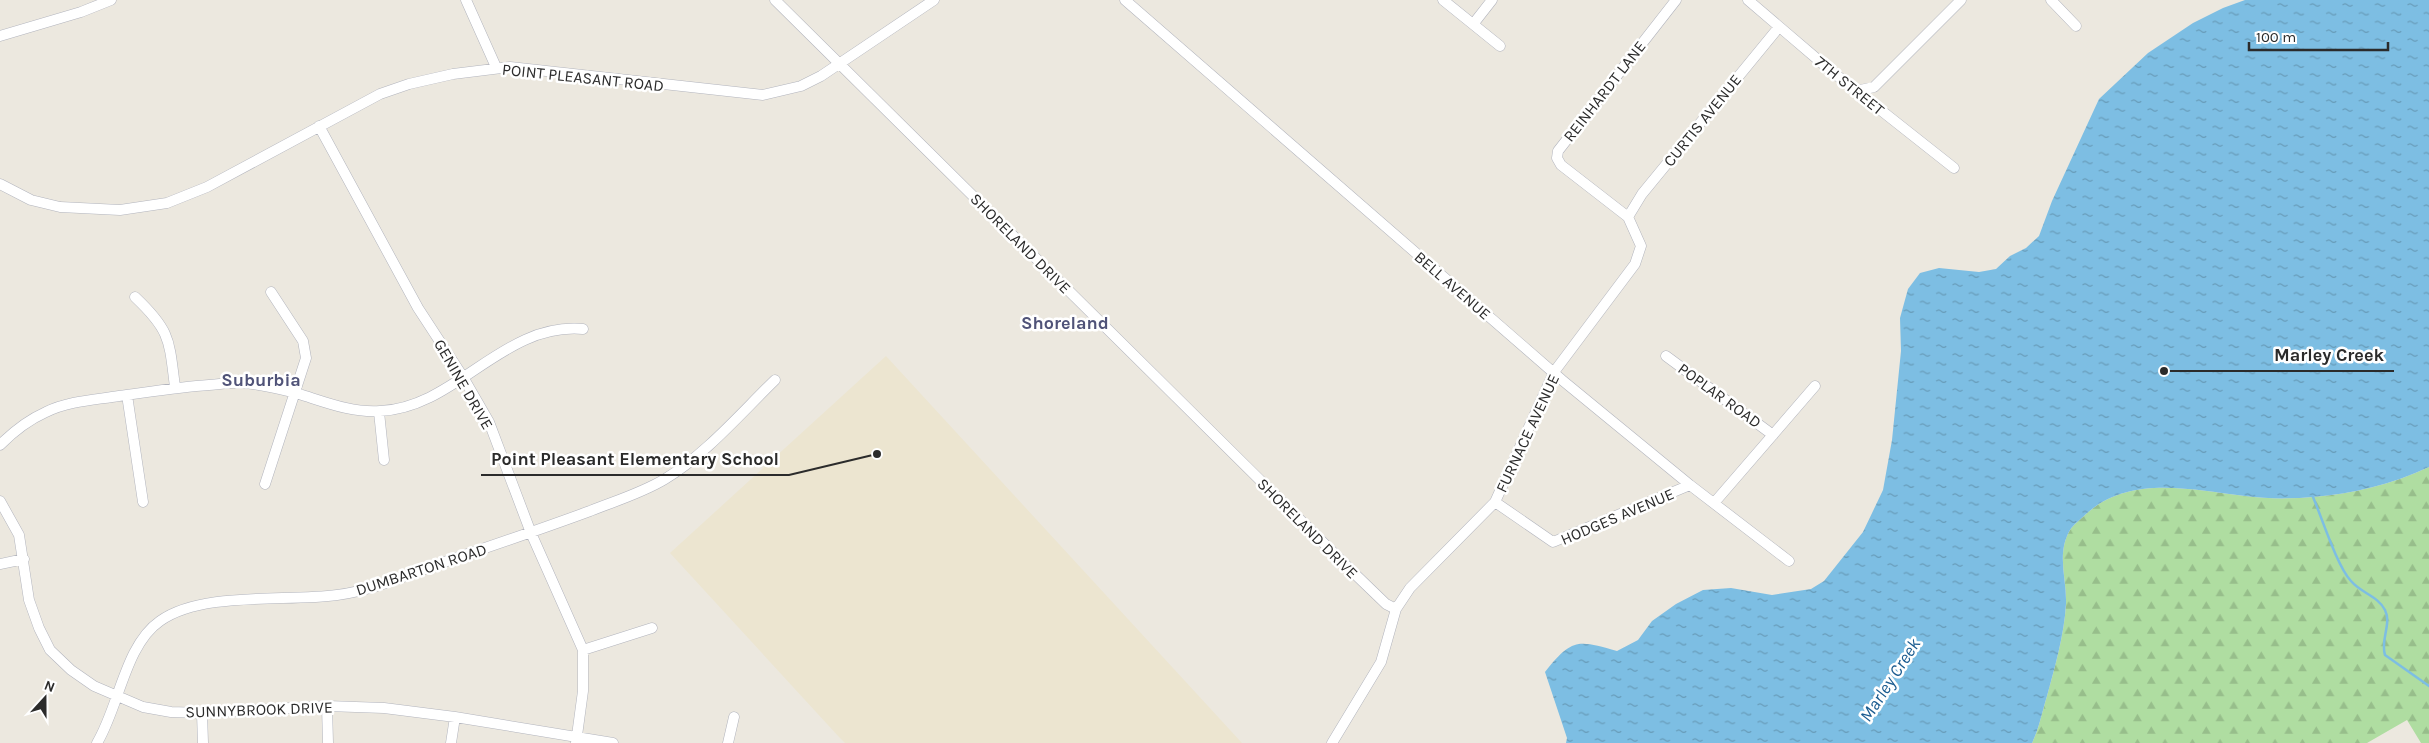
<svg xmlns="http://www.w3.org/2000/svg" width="2429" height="743" font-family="Karla,sans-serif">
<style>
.education{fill:#ece5d0}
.forest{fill:url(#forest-firs)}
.water{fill:url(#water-ripples)}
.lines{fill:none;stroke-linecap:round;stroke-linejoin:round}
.stream{stroke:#7dbee3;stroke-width:2.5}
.minor-casing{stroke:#b2b4bd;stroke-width:11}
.minor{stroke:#fff;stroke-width:10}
.labels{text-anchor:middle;stroke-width:5;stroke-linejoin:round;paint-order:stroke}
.street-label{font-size:16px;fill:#2b2b2b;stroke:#fff}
.neighbourhood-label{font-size:18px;font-weight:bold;fill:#505378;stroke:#fff}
.water-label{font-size:18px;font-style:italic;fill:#1b5c90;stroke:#fff}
.leader{fill:none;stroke:#2b2b2b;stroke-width:2}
.callout-dot{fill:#2b2b2b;stroke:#fff;stroke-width:2}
.callout-label{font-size:18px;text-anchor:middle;font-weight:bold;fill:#2b2b2b;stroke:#fff;stroke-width:5;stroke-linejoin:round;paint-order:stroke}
</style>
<defs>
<pattern id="forest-firs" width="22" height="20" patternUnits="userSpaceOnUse" patternTransform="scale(1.25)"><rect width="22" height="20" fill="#afdda1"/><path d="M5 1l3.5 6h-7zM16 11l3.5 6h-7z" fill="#97be8b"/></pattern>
<pattern id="water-ripples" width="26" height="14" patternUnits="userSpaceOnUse" patternTransform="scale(1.25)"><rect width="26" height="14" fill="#7dbee3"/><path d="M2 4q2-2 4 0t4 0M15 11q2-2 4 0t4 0" fill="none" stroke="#679bb8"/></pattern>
</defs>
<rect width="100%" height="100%" fill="#ece8df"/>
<path class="education" d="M886 356 1242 743H845L839 737 670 553Z"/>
<path class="forest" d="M2429 467V743H2421L2407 720 2367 743H2032C2039 729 2042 712 2047 696 2055 666 2064 636 2066 604 2067 579 2056 554 2070 530 2074 524 2081 519 2086 514 2130 474 2192 490 2245 496 2267 499 2291 499 2313 497 2352 494 2393 484 2429 467Z"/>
<path class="water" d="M2245 0H2429V467C2393 484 2352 494 2313 497 2291 499 2267 499 2245 496 2192 490 2130 474 2086 514 2081 519 2074 524 2070 530 2056 554 2067 579 2066 604 2064 636 2055 666 2047 696 2042 712 2039 729 2032 743H1566L1567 738 1545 672C1572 638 1578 640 1617 651L1638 640 1652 621 1676 604 1703 590 1731 588 1772 595 1811 589 1824 581 1863 532 1883 490 1892 440 1901 351 1900 318 1908 289 1920 273 1939 268 1979 272 1996 269 2010 256 2026 248 2039 236 2052 201 2099 99 2148 53 2193 23 2223 8Z"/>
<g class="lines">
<path class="stream" d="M2313 497C2322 518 2337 566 2351 581 2361 593 2378 596 2385 610 2392 624 2380 640 2385 655L2429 686"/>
<defs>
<path id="minor" d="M466 0 496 67
M775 0 1359 578 1386 604 1396 609
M1125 0 1562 380 1690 485 1789 561
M1443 0 1500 46
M1748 0 1830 70 1954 168
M2051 0 2076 26
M1474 23 1492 0
M0 36 81 12 111 0
M1856 91 1874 87 1961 0
M319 126 418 308 463 377 489 422 531 533 583 650V691L576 743
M0 184 31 200 60 207 120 210 167 203 207 187 380 94 409 84 453 74 510 67 763 95 801 86 821 76 934 0
M1628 217 1561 165 1557 158 1558 151 1676 0
M1628 217 1642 194 1779 27
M135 297C171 331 169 340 175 387
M1666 356 1773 435
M127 395 143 502
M379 412 384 460
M0 445C14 431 28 420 46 412 69 401 94 400 119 396 149 392 179 387 209 385 221 384 235 382 247 383 264 386 283 389 299 394 325 402 352 413 380 411 456 408 503 322 583 329
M265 484 306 358 303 341 271 292
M0 501 19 535 29 600 39 628 50 650 71 670 94 686 143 707 171 712 202 713 327 706 384 708 455 717 613 743
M1495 502 1553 542 1690 485
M1714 503 1815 386
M0 564 24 559
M583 650 652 628
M327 706 328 743
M202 713 203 743
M97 743C119 707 125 645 160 621 202 591 286 602 337 595 375 590 414 572 450 560 497 544 544 528 590 511 615 501 642 493 665 479 705 455 741 413 775 380
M451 743 455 717
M728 743 734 717
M1332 743 1381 662 1396 609 1410 588 1495 502 1554 372 1635 264 1641 246 1628 217"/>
</defs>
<use href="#minor" class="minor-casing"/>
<use href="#minor" class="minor"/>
</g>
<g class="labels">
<g class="street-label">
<text transform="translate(583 77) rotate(6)" y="6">POINT PLEASANT ROAD</text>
<text transform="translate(1850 85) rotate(39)" y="6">7TH STREET</text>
<text transform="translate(1604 91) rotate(-52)" y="6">REINHARDT LANE</text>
<text transform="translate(1702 120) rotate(-51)" y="6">CURTIS AVENUE</text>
<text transform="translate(1021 243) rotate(45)" y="6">SHORELAND DRIVE</text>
<text transform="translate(1453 285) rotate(41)" y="6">BELL AVENUE</text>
<text transform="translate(464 384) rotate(60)" y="6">GENINE DRIVE</text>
<text transform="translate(1720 395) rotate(36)" y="6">POPLAR ROAD</text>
<text transform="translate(1527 433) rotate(-65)" y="6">FURNACE AVENUE</text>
<text transform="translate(1617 516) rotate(-23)" y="6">HODGES AVENUE</text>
<text transform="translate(1308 528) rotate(45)" y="6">SHORELAND DRIVE</text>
<text transform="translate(421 569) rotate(-18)" y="6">DUMBARTON ROAD</text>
<text transform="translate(259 709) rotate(-2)" y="6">SUNNYBROOK DRIVE</text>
</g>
<g class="neighbourhood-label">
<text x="1065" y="329">Shoreland</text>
<text x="261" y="386">Suburbia</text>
</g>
<g class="water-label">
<text transform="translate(1890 680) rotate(-57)" y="6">Marley Creek</text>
</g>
</g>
<path class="leader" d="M2164 371L2264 371H2394M877 454L789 475H481"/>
<g class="callout-dot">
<circle cx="2164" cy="371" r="5"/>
<circle cx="877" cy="454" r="5"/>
</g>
<g class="callout-label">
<text x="2329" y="361">Marley Creek</text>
<text x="635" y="465">Point Pleasant Elementary School</text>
</g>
<g transform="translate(45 698) rotate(21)" stroke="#ffffff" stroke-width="4" paint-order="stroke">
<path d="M0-4L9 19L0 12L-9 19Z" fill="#2b2b2b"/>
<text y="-8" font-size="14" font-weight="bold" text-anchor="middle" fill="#2b2b2b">N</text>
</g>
<path d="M2249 42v8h139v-8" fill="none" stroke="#2b2b2b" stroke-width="2.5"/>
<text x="2256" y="42" font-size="15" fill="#2b2b2b" stroke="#ffffff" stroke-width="4" paint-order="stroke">100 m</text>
</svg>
